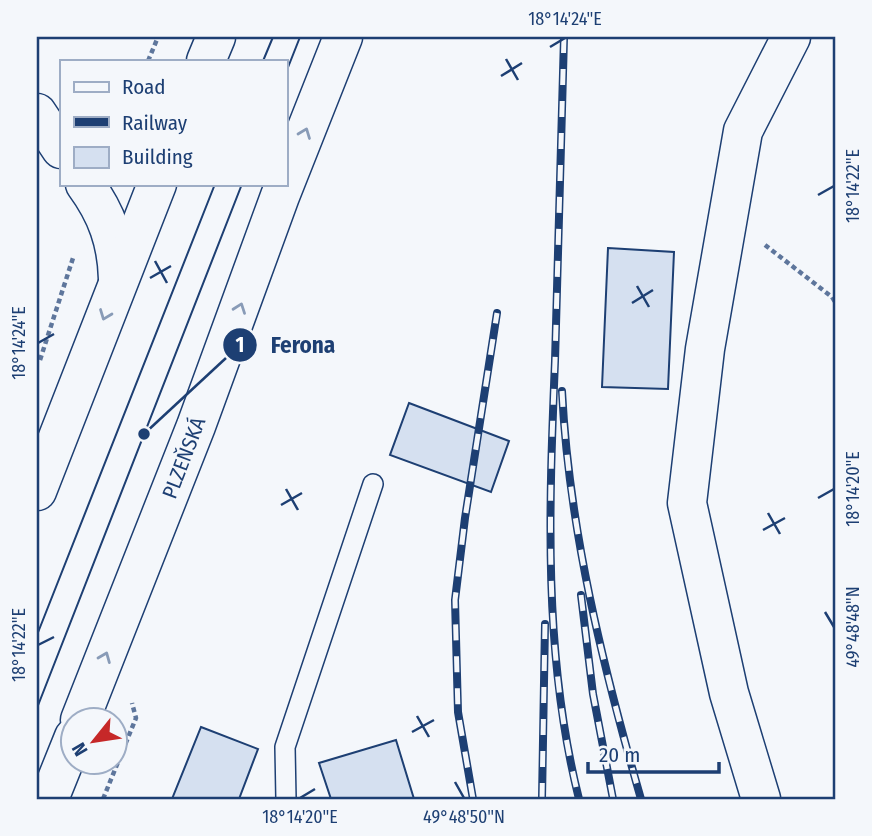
<svg xmlns="http://www.w3.org/2000/svg" width="872" height="836" font-family="'Fira Sans Condensed',sans-serif">
<style>
.building{fill:#d5e0f0;stroke:#1d3f73;stroke-width:2}
.lines{fill:none;stroke-linecap:round;stroke-linejoin:round}
.lane-casing{stroke:#1d3f73;stroke-width:22}
.street-casing{stroke:#1d3f73;stroke-width:41}
.secondary-casing{stroke:#1d3f73;stroke-width:41}
.path{stroke:#5e769c;stroke-width:4.5;stroke-dasharray:5 3.5;stroke-linecap:butt}
.lane{stroke:#f4f7fb;stroke-width:19}
.street{stroke:#f4f7fb;stroke-width:38}
.secondary{stroke:#f4f7fb;stroke-width:38}
.tram{stroke:#1d3f73;stroke-width:2}
.rail-casing{stroke:#1d3f73;stroke-width:8}
.rail{stroke:#f4f7fb;stroke-width:5;stroke-dasharray:16;stroke-linecap:butt}
.oneway{stroke:#889bb7}
.ticks{fill:none;stroke:#1d3f73;stroke-width:2.5}
.labels{text-anchor:middle;stroke-width:5;stroke-linejoin:round;paint-order:stroke}
.street-label{font-size:21px;fill:#1d3f73;stroke:#f4f7fb}
.leader{fill:none;stroke:#1d3f73;stroke-width:2.5}
.callout-dot{fill:#1d3f73;stroke:#f4f7fb;stroke-width:2.5}
.mark-label{font-size:21px;text-anchor:middle;font-weight:bold;fill:#fff}
.callout-label{font-size:23px;text-anchor:middle;font-weight:bold;fill:#1d3f73;stroke:#f4f7fb;stroke-width:5;stroke-linejoin:round;paint-order:stroke}
.neatline{fill:none;stroke:#1d3f73;stroke-width:2.5}
.ticks-label{font-size:18px;text-anchor:middle;fill:#1d3f73}
</style>
<rect width="100%" height="100%" fill="#f4f7fb"/>
<path class="building" d="M608 248 674 252 668 389 602 387Z
M409 403 509 441 491 492 390 455Z
M201 727 258 749 239 799H172Z
M396 740 414 799H331L319 763Z"/>
<g class="lines">
<defs>
<path id="lane" d="M286 799 285 747 373 484"/>
<path id="street" d="M37 113 61 149
M85 184C107 214 117 242 118 279
M761 799 729 693 687 503 705 349 743 131 791 37"/>
<path id="secondary" d="M206 61 216 37
M37 491 157 184
M80 720 196 426 280 196 343 37
M49 799 74 737"/>
</defs>
<use href="#lane" class="lane-casing"/>
<use href="#street" class="street-casing"/>
<use href="#secondary" class="secondary-casing"/>
<path class="path" d="M148 61 158 37
M765 245 832 297 835 302
M40 360 73 258
M103 799 136 718 132 703"/>
<use href="#lane" class="lane"/>
<use href="#street" class="street"/>
<use href="#secondary" class="secondary"/>
<path class="tram" d="M263 61 273 37
M285 75 300 37
M37 635 215 184
M37 708 242 184"/>
<defs>
<path id="rail" d="M564 37C561 145 558 253 555 361 549 507 543 656 579 799
M562 391C569 530 603 667 641 799
M581 595 593 694 613 799
M473 799 458 712 455 600 465 518 497 313
M542 799 545 624"/>
</defs>
<use href="#rail" class="rail-casing"/>
<use href="#rail" class="rail"/>
</g>
<defs><path id="oneway-chevron" d="M-2-3.5L2.5 0L-2 3.5" fill="none" stroke-width="1.6" stroke-linecap="round" stroke-linejoin="round" transform="scale(1.75)"/></defs>
<g class="oneway">
<use href="#oneway-chevron" transform="translate(305 133) rotate(-69)"/>
<use href="#oneway-chevron" transform="translate(240 308) rotate(-70)"/>
<use href="#oneway-chevron" transform="translate(105 315) rotate(111)"/>
<use href="#oneway-chevron" transform="translate(105 657) rotate(-68)"/>
</g>
<path class="ticks" d="M550 47 565 38M506 59 518 80M501 76 522 63M818 195 834 186M155 261 167 283M150 278 171 266M637 286 649 307M632 303 653 290M38 343 54 334M286 489 298 510M818 498 834 489M281 505 302 493M768 513 780 534M763 530 785 518M825 612 834 627M38 645 54 637M417 716 429 737M412 732 434 720M455 782 464 798M300 798 315 789"/>
<g class="labels">
<g class="street-label">
<text transform="translate(184 458) rotate(-69)" y="7">PLZEŇSKÁ</text>
</g>
</g>
<path class="leader" d="M144 434L240 345"/>
<g class="callout-dot">
<circle cx="144" cy="434" r="7"/>
<circle cx="240" cy="345" r="18"/>
</g>
<g class="mark-label">
<text x="240" y="352">1</text>
</g>
<g class="callout-label">
<text x="303" y="353">Ferona</text>
</g>
<rect width="872" height="836" fill="none" stroke="#f4f7fb" stroke-width="77"/>
<rect x="60" y="60" width="228" height="126" fill="#f4f7fb" stroke="#9eadc5" stroke-width="2"/>
<rect x="74" y="82" width="35" height="10" fill="#f4f7fb" stroke="#9eadc5" stroke-width="2"/>
<text x="122" y="94" font-size="21" fill="#1d3f73">Road</text>
<rect x="74" y="117" width="35" height="10" fill="#1d3f73" stroke="#9eadc5" stroke-width="2"/>
<text x="122" y="130" font-size="21" fill="#1d3f73">Railway</text>
<rect x="74" y="147" width="35" height="21" fill="#d5e0f0" stroke="#9eadc5" stroke-width="2"/>
<text x="122" y="164" font-size="21" fill="#1d3f73">Building</text>
<g transform="translate(94 741) rotate(240)"><circle r="33" fill="#f4f7fb" stroke="#9eadc5" stroke-width="2"/>
<path d="M0-5L12 26L0 18L-12 26Z" fill="#c62828"/>
<text y="-10" font-size="19" font-weight="bold" text-anchor="middle" fill="#1d3f73">N</text>
</g>
<path d="M588 762v10h131v-10" fill="none" stroke="#1d3f73" stroke-width="3.5"/>
<text x="599" y="762" font-size="21" fill="#1d3f73" stroke="#f4f7fb" stroke-width="5" paint-order="stroke">20 m</text>
<rect x="38" y="38" width="796" height="760" class="neatline"/>
<g class="ticks-label">
<text x="565" y="25">18°14'24"E</text>
<text transform="translate(853 186) rotate(-90)" y="6">18°14'22"E</text>
<text transform="translate(19 343) rotate(-90)" y="6">18°14'24"E</text>
<text transform="translate(853 489) rotate(-90)" y="6">18°14'20"E</text>
<text transform="translate(853 627) rotate(-90)" y="6">49°48'48"N</text>
<text transform="translate(19 645) rotate(-90)" y="6">18°14'22"E</text>
<text x="300" y="823">18°14'20"E</text>
<text x="464" y="823">49°48'50"N</text>
</g>
</svg>
